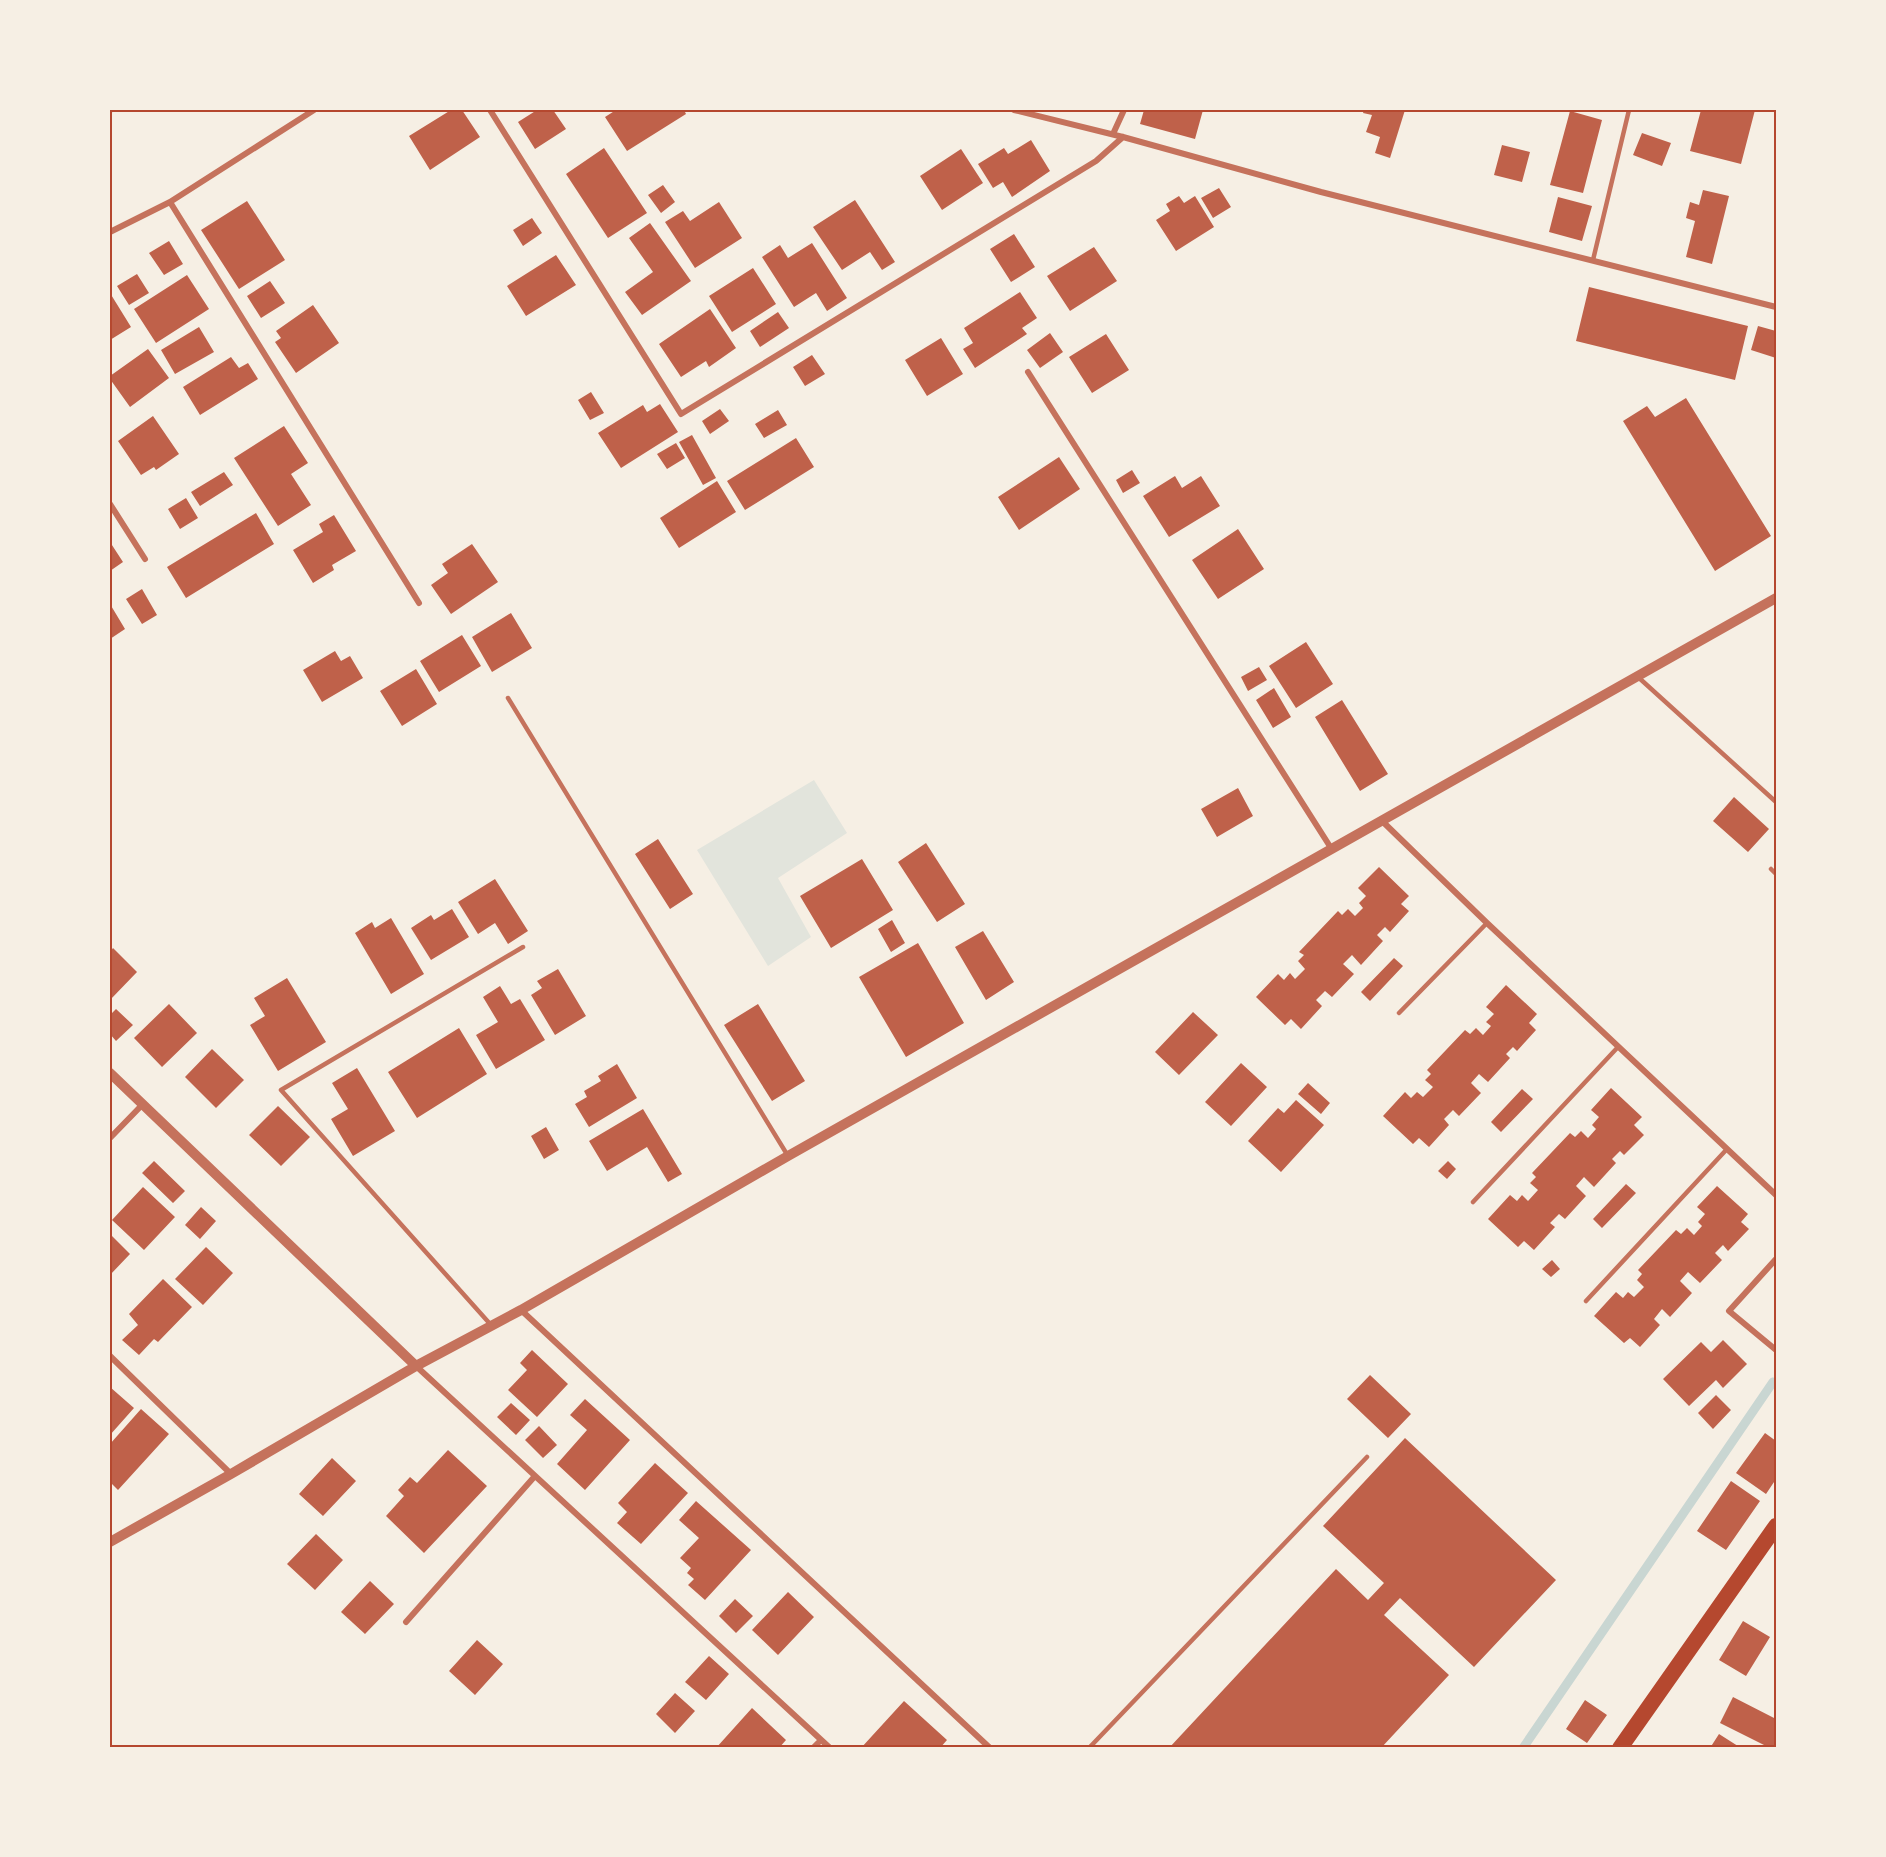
<svg xmlns="http://www.w3.org/2000/svg" width="1886" height="1857" font-family="'Varela Round',sans-serif">
<style>
.green{fill:#e2e4dc}
.lines{fill:none;stroke-linecap:round;stroke-linejoin:round}
.stream{stroke:#c9d6d2;stroke-width:9}
.building{fill:#bf614a}
.service{stroke:#c5725c;stroke-width:4.5}
.minor{stroke:#c5725c;stroke-width:6}
.tertiary{stroke:#c5725c;stroke-width:10}
.trunk{stroke:#b5482f;stroke-width:16}
.neatline{fill:none;stroke:#b5482f;stroke-width:2}
</style>
<rect width="100%" height="100%" fill="#f6efe4"/>
<path class="green" d="M814 780 847 833 778 878 811 937 768 966 697 850Z"/>
<g class="lines">
<path class="stream" d="M1523 1748 1773 1382"/>
</g>
<path class="building" d="M451 110H462L480 137 430 170 409 136Z
M537 110H553L566 129 535 149 518 122Z
M616 110H684L686 114 627 151 605 117Z
M1144 110H1203L1195 139 1140 124Z
M1364 110H1405L1390 158 1375 153 1380 137 1366 132 1372 115 1363 113Z
M1701 110H1755L1741 164 1690 151Z
M1570 111 1602 120 1583 193 1550 185Z
M1642 133 1671 143 1662 166 1633 155Z
M1031 140 1050 171 1012 197 1003 182 993 188 978 164 1004 148 1008 154Z
M1502 145 1530 152 1522 182 1494 175Z
M604 148 647 213 608 238 566 174Z
M961 149 983 183 942 210 920 176Z
M663 185 675 202 661 213 648 195Z
M1219 188 1231 207 1213 218 1201 198Z
M1703 190 1729 196 1712 264 1686 257 1695 221 1686 218 1690 202 1699 205Z
M1179 196 1184 203 1195 196 1214 227 1176 251 1156 220 1170 211 1166 204Z
M1558 197 1592 206 1582 241 1549 232Z
M855 200 895 262 882 270 870 252 842 270 813 227Z
M247 201 285 260 239 289 201 230Z
M719 202 742 238 695 268 665 222 683 211 690 221Z
M532 218 542 233 523 246 513 230Z
M650 223 691 281 642 315 625 292 653 272 629 238Z
M1014 234 1035 267 1011 282 990 249Z
M169 241 183 264 164 275 149 253Z
M812 243 847 298 827 311 816 293 794 307 762 257 780 245 788 258Z
M1094 247 1117 281 1070 311 1047 276Z
M556 255 576 285 526 316 507 286Z
M753 268 776 304 732 332 709 296Z
M137 274 149 293 129 305 117 286Z
M187 275 209 309 156 343 134 309Z
M270 281 285 303 261 318 247 296Z
M1589 287 1748 326 1735 380 1576 341Z
M1020 292 1037 318 1022 328 1027 334 975 368 963 349 973 343 964 328Z
M110 293 131 327 110 340Z
M313 305 339 343 296 373 275 342 281 338 276 331Z
M710 309 736 348 709 367 706 361 681 377 659 344Z
M778 312 789 328 760 347 750 331Z
M1758 326 1776 331V358L1751 350Z
M199 327 214 352 175 374 161 350Z
M1050 333 1063 352 1040 368 1027 350Z
M1106 334 1129 370 1092 393 1069 357Z
M941 338 963 374 927 396 905 360Z
M148 349 169 378 130 407 110 379V376Z
M812 355 825 374 805 386 793 367Z
M231 357 239 368 248 363 258 379 200 415 183 387Z
M591 392 604 413 590 420 578 400Z
M1686 398 1771 536 1715 571 1623 421 1647 406 1655 417Z
M660 404 678 432 621 468 598 433 643 405 647 412Z
M720 409 729 421 710 434 702 421Z
M778 410 787 425 764 438 755 424Z
M153 416 179 454 156 470 154 467 141 475 118 441Z
M284 426 308 463 291 474 311 505 278 526 234 458Z
M692 435 716 478 703 485 679 442Z
M796 438 814 467 745 510 727 481Z
M676 443 685 458 667 469 657 454Z
M1059 457 1080 489 1019 530 998 497Z
M1132 470 1140 483 1123 493 1116 480Z
M224 472 233 485 200 506 191 492Z
M1175 476 1182 488 1201 476 1220 506 1169 537 1143 496Z
M717 481 736 512 679 548 660 518Z
M186 498 198 518 180 529 168 509Z
M256 513 274 544 186 598 167 567Z
M334 515 356 551 332 565 334 570 313 583 293 550 323 532 319 524Z
M1238 529 1264 569 1218 599 1192 560Z
M110 542 123 562 110 571Z
M472 544 498 582 451 614 431 585 448 573 442 564Z
M142 589 157 615 142 624 126 599Z
M110 604 125 629 110 639Z
M511 613 532 648 492 672 472 637Z
M462 635 481 666 439 692 420 661Z
M1306 642 1333 684 1296 708 1269 666Z
M335 651 341 661 350 656 363 678 322 702 303 670Z
M1259 667 1267 680 1248 691 1241 677Z
M416 669 437 704 402 726 380 691Z
M1274 688 1291 717 1273 728 1256 700Z
M1342 700 1388 774 1360 791 1315 717Z
M1238 788 1253 816 1217 837 1201 809Z
M1734 797 1769 829 1748 852 1713 821Z
M658 839 693 894 670 909 635 854Z
M926 843 965 904 937 922 898 862Z
M862 859 893 910 831 948 800 896Z
M1379 867 1409 896 1401 904 1409 911 1390 932 1385 927 1377 935 1383 941 1361 965 1352 955 1343 964 1354 974 1332 997 1325 991 1316 1000 1322 1006 1301 1029 1291 1019 1285 1025 1256 997 1278 974 1284 980 1290 973 1295 979 1305 969 1298 961 1304 955 1299 952 1338 911 1342 915 1348 909 1355 916 1363 908 1359 903 1366 896 1358 888Z
M495 879 528 931 508 944 495 923 478 934 458 902Z
M452 909 469 937 431 960 411 928 431 915 434 920Z
M391 918 424 974 391 994 355 933 372 922 375 928Z
M892 920 905 943 891 952 878 929Z
M983 931 1014 982 986 1000 955 947Z
M918 943 964 1023 906 1057 859 977Z
M113 948 137 972 110 1000V952Z
M1394 958 1403 966 1370 1001 1361 992Z
M558 969 586 1016 555 1035 531 995 542 988 537 981Z
M287 978 326 1042 278 1071 250 1025 265 1016 254 998Z
M1506 985 1537 1014 1529 1023 1536 1030 1517 1051 1513 1047 1506 1054 1510 1058 1488 1082 1479 1074 1471 1083 1481 1093 1459 1116 1453 1110 1444 1119 1449 1125 1429 1147 1419 1138 1413 1144 1383 1116 1405 1092 1411 1098 1417 1092 1423 1097 1433 1087 1425 1080 1431 1074 1427 1070 1465 1030 1470 1034 1476 1028 1483 1035 1491 1026 1486 1022 1494 1014 1486 1007Z
M500 986 511 1004 520 999 545 1040 496 1069 476 1035 498 1022 483 997Z
M169 1004 197 1033 162 1067 134 1038Z
M758 1004 805 1081 772 1101 724 1025Z
M116 1009 133 1025 116 1041 110 1034V1015Z
M1193 1012 1218 1035 1179 1075 1155 1052Z
M459 1028 487 1074 417 1118 388 1072Z
M212 1049 244 1080 216 1108 185 1077Z
M1241 1063 1267 1087 1231 1126 1205 1102Z
M617 1064 637 1098 589 1127 575 1104 587 1097 584 1091 601 1081 598 1076Z
M357 1068 395 1131 353 1156 331 1119 348 1109 332 1083Z
M1308 1083 1330 1103 1321 1114 1298 1094Z
M1611 1088 1642 1117 1634 1125 1644 1135 1624 1155 1620 1151 1612 1159 1616 1163 1594 1187 1584 1177 1576 1186 1586 1196 1565 1219 1559 1214 1550 1223 1555 1227 1534 1250 1524 1241 1518 1247 1488 1219 1510 1195 1517 1201 1522 1195 1528 1201 1538 1190 1530 1183 1536 1177 1532 1173 1570 1133 1575 1137 1581 1131 1588 1138 1596 1129 1592 1125 1599 1117 1591 1110Z
M1522 1089 1533 1099 1501 1132 1491 1122Z
M1296 1100 1324 1125 1281 1172 1248 1141 1278 1108 1284 1113Z
M278 1106 310 1137 281 1166 249 1135Z
M643 1109 682 1174 668 1182 647 1147 607 1171 589 1141Z
M546 1127 559 1150 544 1159 531 1136Z
M154 1161 185 1191 173 1203 142 1173Z
M1448 1161 1456 1169 1447 1179 1438 1171Z
M1626 1184 1636 1193 1602 1228 1593 1219Z
M1717 1186 1748 1214 1741 1222 1749 1229 1728 1251 1723 1245 1715 1253 1722 1260 1700 1283 1688 1272 1680 1281 1692 1293 1670 1317 1662 1309 1654 1319 1660 1325 1640 1347 1630 1338 1624 1343 1594 1316 1616 1292 1623 1298 1628 1292 1634 1297 1644 1287 1637 1280 1642 1274 1638 1270 1676 1230 1681 1234 1687 1228 1694 1235 1702 1226 1698 1222 1705 1214 1697 1207Z
M143 1187 175 1217 144 1250 112 1220Z
M201 1207 216 1221 200 1239 185 1225Z
M110 1234 130 1254 110 1275Z
M206 1247 233 1273 203 1305 175 1279Z
M1552 1260 1560 1269 1551 1277 1542 1269Z
M163 1279 192 1307 158 1342 154 1339 139 1355 122 1340 138 1325 129 1314Z
M1723 1340 1747 1364 1723 1388 1716 1380 1689 1406 1663 1379 1701 1342 1711 1352Z
M532 1350 568 1384 537 1417 508 1390 527 1370 520 1363Z
M1370 1375 1411 1414 1388 1438 1347 1399Z
M110 1387 134 1408 110 1435Z
M1716 1395 1731 1410 1713 1429 1698 1413Z
M585 1399 630 1440 585 1490 557 1464 587 1430 570 1415Z
M511 1403 530 1420 516 1435 497 1417Z
M141 1409 169 1434 118 1490 110 1482V1444Z
M539 1426 557 1445 543 1458 525 1440Z
M1765 1433 1776 1441V1479L1766 1494 1736 1473Z
M1405 1438 1556 1580 1474 1667 1400 1598 1384 1615 1449 1675 1381 1748H1169L1336 1569 1368 1600 1384 1583 1323 1526Z
M448 1450 487 1486 424 1553 386 1516 404 1496 398 1490 410 1477 417 1483Z
M332 1458 356 1481 323 1516 299 1494Z
M655 1463 688 1493 641 1544 617 1523 627 1512 618 1503Z
M1731 1481 1760 1501 1726 1550 1697 1531Z
M696 1501 751 1550 705 1600 688 1585 694 1579 687 1573 691 1568 680 1558 699 1538 679 1520Z
M316 1534 343 1560 315 1590 287 1564Z
M370 1581 394 1604 365 1634 341 1612Z
M788 1592 814 1617 778 1655 752 1630Z
M735 1599 753 1616 736 1633 719 1616Z
M1743 1621 1770 1637 1746 1676 1719 1660Z
M477 1640 503 1664 475 1695 449 1671Z
M709 1656 729 1674 706 1700 685 1682Z
M675 1693 695 1711 675 1733 656 1714Z
M1733 1697 1776 1719V1748H1770L1720 1723Z
M1585 1700 1607 1715 1587 1743 1566 1729Z
M904 1701 947 1740 940 1748H861Z
M752 1708 786 1740 779 1748H716Z
M1719 1734 1741 1748H1710Z"/>
<g class="lines">
<path class="service" d="M110 110H112
M1593 260 1629 110
M1638 677 1776 802
M508 698 788 1156
M1771 869 1776 874
M1399 1013 1487 923
M1473 1202 1618 1047
M1586 1301 1727 1149
M491 1325 281 1090 523 947
M1089 1748 1367 1457"/>
<path class="minor" d="M490 110 681 414 1096 161 1123 137
M1014 110 1123 137 1321 192 1776 307
M1113 134 1124 110
M170 202 419 603
M110 232 170 202 314 110
M1028 372 1331 848
M110 504 145 559
M1381 820 1487 923 1776 1195
M110 1138 143 1104
M1776 1259 1729 1311 1776 1350
M521 1310 990 1748
M110 1356 231 1474
M416 1366 830 1748
M406 1622 535 1476
M813 1748 821 1740"/>
<path class="tertiary" d="M110 1073 416 1366
M110 1542 231 1474 416 1366 521 1310 788 1156 1776 598"/>
<path class="trunk" d="M1620 1748 1776 1526"/>
</g>
<rect width="1886" height="1857" fill="none" stroke="#f6efe4" stroke-width="222"/>
<rect x="111" y="111" width="1664" height="1635" class="neatline"/>
</svg>
